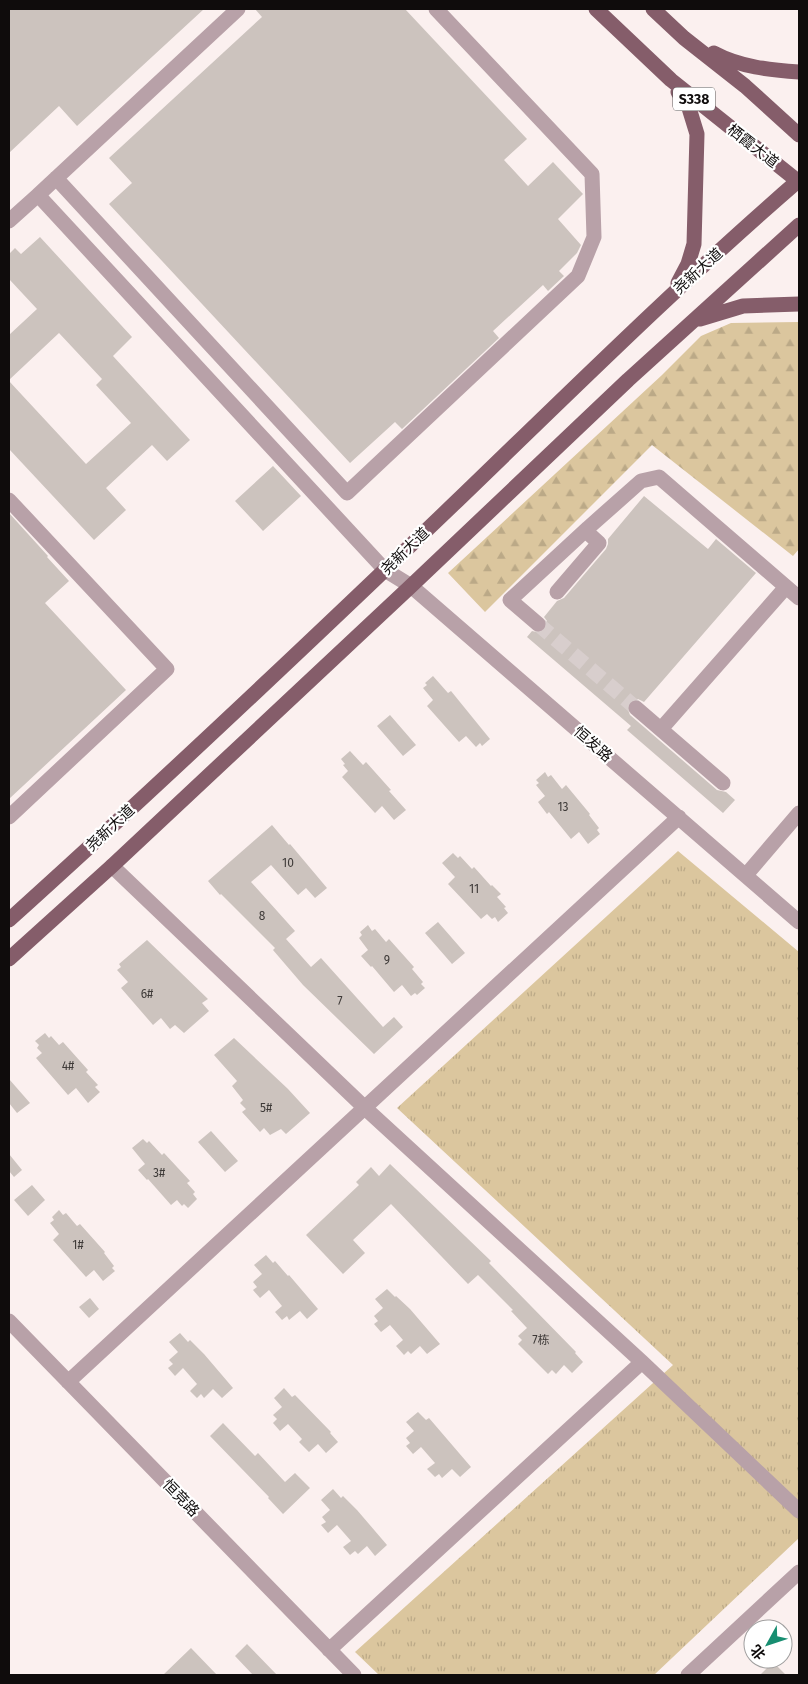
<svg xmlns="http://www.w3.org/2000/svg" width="808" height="1684" font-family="'Fira Sans','Noto Sans SC',sans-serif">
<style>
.grass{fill:url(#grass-tufts)}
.forest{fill:url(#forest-firs)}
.building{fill:#ccc3be}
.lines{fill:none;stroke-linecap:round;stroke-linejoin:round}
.minor-tunnel{stroke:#d8cecd;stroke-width:15;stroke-dasharray:15 8;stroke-linecap:butt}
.minor{stroke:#b8a1a8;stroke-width:15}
.major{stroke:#855d6a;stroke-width:15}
.labels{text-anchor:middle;stroke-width:4.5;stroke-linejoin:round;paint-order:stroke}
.number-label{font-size:12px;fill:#3e3a38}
.shield{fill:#fff;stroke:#575555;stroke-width:1}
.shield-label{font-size:14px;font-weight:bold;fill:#0f0c0c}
.street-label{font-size:15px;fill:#0f0c0c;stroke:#fff}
</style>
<defs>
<pattern id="grass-tufts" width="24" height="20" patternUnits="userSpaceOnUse" patternTransform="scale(1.25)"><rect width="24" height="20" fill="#dbc69e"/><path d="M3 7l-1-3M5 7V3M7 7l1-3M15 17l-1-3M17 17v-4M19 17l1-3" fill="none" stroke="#bba987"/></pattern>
<pattern id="forest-firs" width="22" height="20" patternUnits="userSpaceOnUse" patternTransform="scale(1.25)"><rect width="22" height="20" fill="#dbc69e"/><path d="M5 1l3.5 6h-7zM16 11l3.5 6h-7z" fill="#bba987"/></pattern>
</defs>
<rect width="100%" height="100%" fill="#fbf0ef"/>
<path class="grass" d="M678 851 799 952V1538L654 1675H379L355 1652 673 1365 397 1108Z"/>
<path class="forest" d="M799 322V549L793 556 652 445 485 612 448 573 662 375 701 336 731 323Z"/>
<path class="building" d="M9 9H204L77 126 59 106 9 153Z
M255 9H405L527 139 504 160 528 186 553 162 583 194 558 219 581 245 577 253 559 271 564 276 548 291 543 285 493 331 499 338 402 429 395 422 350 463 109 204 132 183 109 158 262 17Z
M40 237 132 337 113 356 190 440 167 461 152 445 106 488 126 510 94 540 9 449V381L86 464 131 423 96 385 102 379 59 333 9 380V335L37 309 9 279V254L15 248 21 254Z
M273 466 301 496 263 531 235 501Z
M644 496 708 549 716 539 756 573 644 702 638 699H633L629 702 627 707 630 715 717 790 726 792 735 800 723 813 627 730 631 726 527 637 532 631 541 633 545 630 547 621 544 617 557 601 564 598 606 549 608 544V539Z
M9 513 48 556 47 557 69 581 45 603 126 690 9 799Z
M433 676 448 693 451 691 490 739 482 746 480 743 476 747 466 736 459 742 427 706 433 700 423 688 427 685 425 683Z
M390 715 416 745 403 756 377 726Z
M350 751 363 765 366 762 391 790 389 791 406 810 394 820 382 806 375 813 342 777 348 771 343 765 345 764 341 759Z
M545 772 548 777 551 775 562 789 566 785 590 814 589 815 599 828 597 830 600 834 588 844 579 832 571 839 549 812 547 814 538 802 545 796 536 785 539 783 536 780Z
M272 825 289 845 290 844 327 888 315 898 306 888 298 895 271 865 251 882 295 931 286 939 311 967 321 958 383 1027 394 1017 403 1027 374 1054 303 985 273 950 275 948 221 894 220 895 208 881Z
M453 853 458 858 460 856 472 869 474 867 491 886 492 885 501 894 497 897 506 907 504 908 508 913 498 922 495 917 492 919 487 914 481 919 448 884 455 877 442 863Z
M438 922 465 953 452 964 425 933Z
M368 925 372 931 375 929 386 942 389 939 414 967 412 969 423 982 421 984 425 988 417 995 415 993 411 996 402 985 394 992 372 966 371 967 361 956 368 950 359 938 362 935 360 932Z
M147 940 208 999 202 1003 209 1011 184 1033 175 1025 170 1029 161 1018 153 1025 121 988 128 982 117 970 121 967 119 964Z
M45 1033 49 1038 51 1036 59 1045 63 1042 88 1070 86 1072 98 1085 95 1087 100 1092 88 1103 76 1088 68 1095 36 1058 42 1053 37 1048 39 1045 35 1041Z
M234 1038 288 1089 310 1113 286 1134 281 1129 270 1135 264 1128 260 1132 242 1112 246 1109 240 1103 243 1100 232 1086 237 1081 214 1055Z
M9 1079 30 1103 17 1113 9 1103Z
M211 1131 238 1161 225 1172 198 1142Z
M143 1139 147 1143 149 1141 162 1155 164 1153 190 1181 187 1183 195 1192 193 1194 197 1199 188 1208 184 1204 182 1206 177 1200 171 1205 148 1179 147 1180 138 1170 145 1164 132 1148Z
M9 1154 22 1170 14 1177 9 1171Z
M390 1164 491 1261 489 1263 576 1352 575 1353 583 1362 572 1373 564 1365 556 1374 552 1370 548 1374 518 1344 522 1340 518 1336 527 1328 511 1311 513 1310 478 1275 468 1284 391 1204 353 1240 365 1253 343 1274 306 1235 359 1185 356 1182 371 1167 379 1176Z
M32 1185 45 1200 28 1216 14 1200Z
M59 1210 63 1215 66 1213 77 1226 80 1224 105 1252 104 1253 114 1266 112 1268 115 1271 103 1281 94 1270 86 1277 53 1240 59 1234 50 1223 54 1220 52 1217Z
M266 1255 273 1263 275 1261 288 1276 289 1275 318 1309 307 1319 300 1311 289 1320 287 1316 282 1320 275 1312 282 1306 269 1290 260 1298 253 1290 257 1287 253 1282 262 1274 254 1265Z
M387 1289 395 1297 396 1296 410 1309 440 1344 427 1354 420 1346 411 1354 408 1351 404 1355 396 1346 403 1340 390 1325 381 1332 374 1324 378 1321 374 1316 383 1308 375 1299Z
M90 1298 99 1309 89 1318 79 1307Z
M180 1333 188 1342 190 1340 204 1354 233 1388 222 1398 213 1389 204 1398 201 1394 197 1398 190 1391 197 1384 183 1368 175 1376 168 1368 173 1364 169 1360 178 1352 169 1342Z
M284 1388 292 1397 295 1395 331 1432 330 1433 338 1442 326 1453 318 1444 309 1452 299 1442 302 1439 288 1424 280 1431 273 1423 277 1419 273 1415 282 1407 274 1398Z
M418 1412 426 1420 429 1418 471 1467 460 1477 452 1469 442 1478 439 1474 435 1477 427 1469 435 1463 421 1447 413 1454 406 1446 410 1443 406 1438 414 1431 406 1422Z
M223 1423 255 1456 258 1453 285 1482 295 1473 310 1488 283 1514 268 1498 269 1497 210 1436Z
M333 1489 341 1498 343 1496 357 1510 387 1545 375 1556 367 1546 358 1554 355 1551 350 1555 343 1547 351 1541 337 1525 328 1533 321 1525 326 1522 322 1517 330 1510 321 1500Z
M247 1644 277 1675H253L235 1656Z
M191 1648 217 1675H163Z
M773 1662 786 1675H760Z"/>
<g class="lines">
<path class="minor-tunnel" d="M538 624 636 708"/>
<path class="minor" d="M56 178 347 493 578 276 594 237 592 174 436 9
M38 195 238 9
M9 221 38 195 385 570 411 586 799 922
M9 500 167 669 9 817
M557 592 599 543 588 533V528L641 481 659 477 799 598
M538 624 510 600 588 528
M636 708 723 783
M661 729 786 587
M112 866 365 1108 642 1362 799 1511
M746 875 799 813
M9 1321 354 1675
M68 1382 679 817
M329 1650 642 1362
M688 1675 799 1572"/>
<path class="major" d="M596 9 671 80 799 182
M653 9 684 38 745 86 799 135
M714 53C740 67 770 70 799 72
M678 283 688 264 694 244 697 134 689 108 678 92
M700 319 743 306 799 304
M9 920C161 783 310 642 458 500 570 392 681 282 799 180
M9 959 112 866 411 586 628 380 799 225"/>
</g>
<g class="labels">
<g class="number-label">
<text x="563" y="811">13</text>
<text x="288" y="867">10</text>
<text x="474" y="893">11</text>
<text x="262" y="920">8</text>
<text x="387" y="964">9</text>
<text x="147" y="998">6#</text>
<text x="340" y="1005">7</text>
<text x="68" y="1070">4#</text>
<text x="266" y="1112">5#</text>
<text x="159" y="1177">3#</text>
<text x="78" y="1249">1#</text>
<text x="541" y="1344">7栋</text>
</g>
<rect class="shield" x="673" y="87.5" width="42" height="23" rx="4"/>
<g class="shield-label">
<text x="694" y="104">S338</text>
</g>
<g class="street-label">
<text transform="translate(753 146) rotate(38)" y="5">栖霞大道</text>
<text transform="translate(698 271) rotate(-42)" y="5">尧新大道</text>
<text transform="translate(405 551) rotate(-44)" y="5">尧新大道</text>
<text transform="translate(593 744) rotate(41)" y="5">恒发路</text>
<text transform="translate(110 828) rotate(-43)" y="5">尧新大道</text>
<text transform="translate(181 1498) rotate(46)" y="5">恒竞路</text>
</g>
</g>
<rect width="808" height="1684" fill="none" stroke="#0f0c0c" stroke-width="20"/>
<g transform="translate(768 1644) rotate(230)"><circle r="24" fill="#ffffff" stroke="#9f9e9e"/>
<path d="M0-4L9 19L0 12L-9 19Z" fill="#178e71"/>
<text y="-8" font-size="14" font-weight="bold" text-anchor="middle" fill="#0f0c0c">北</text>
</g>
</svg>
